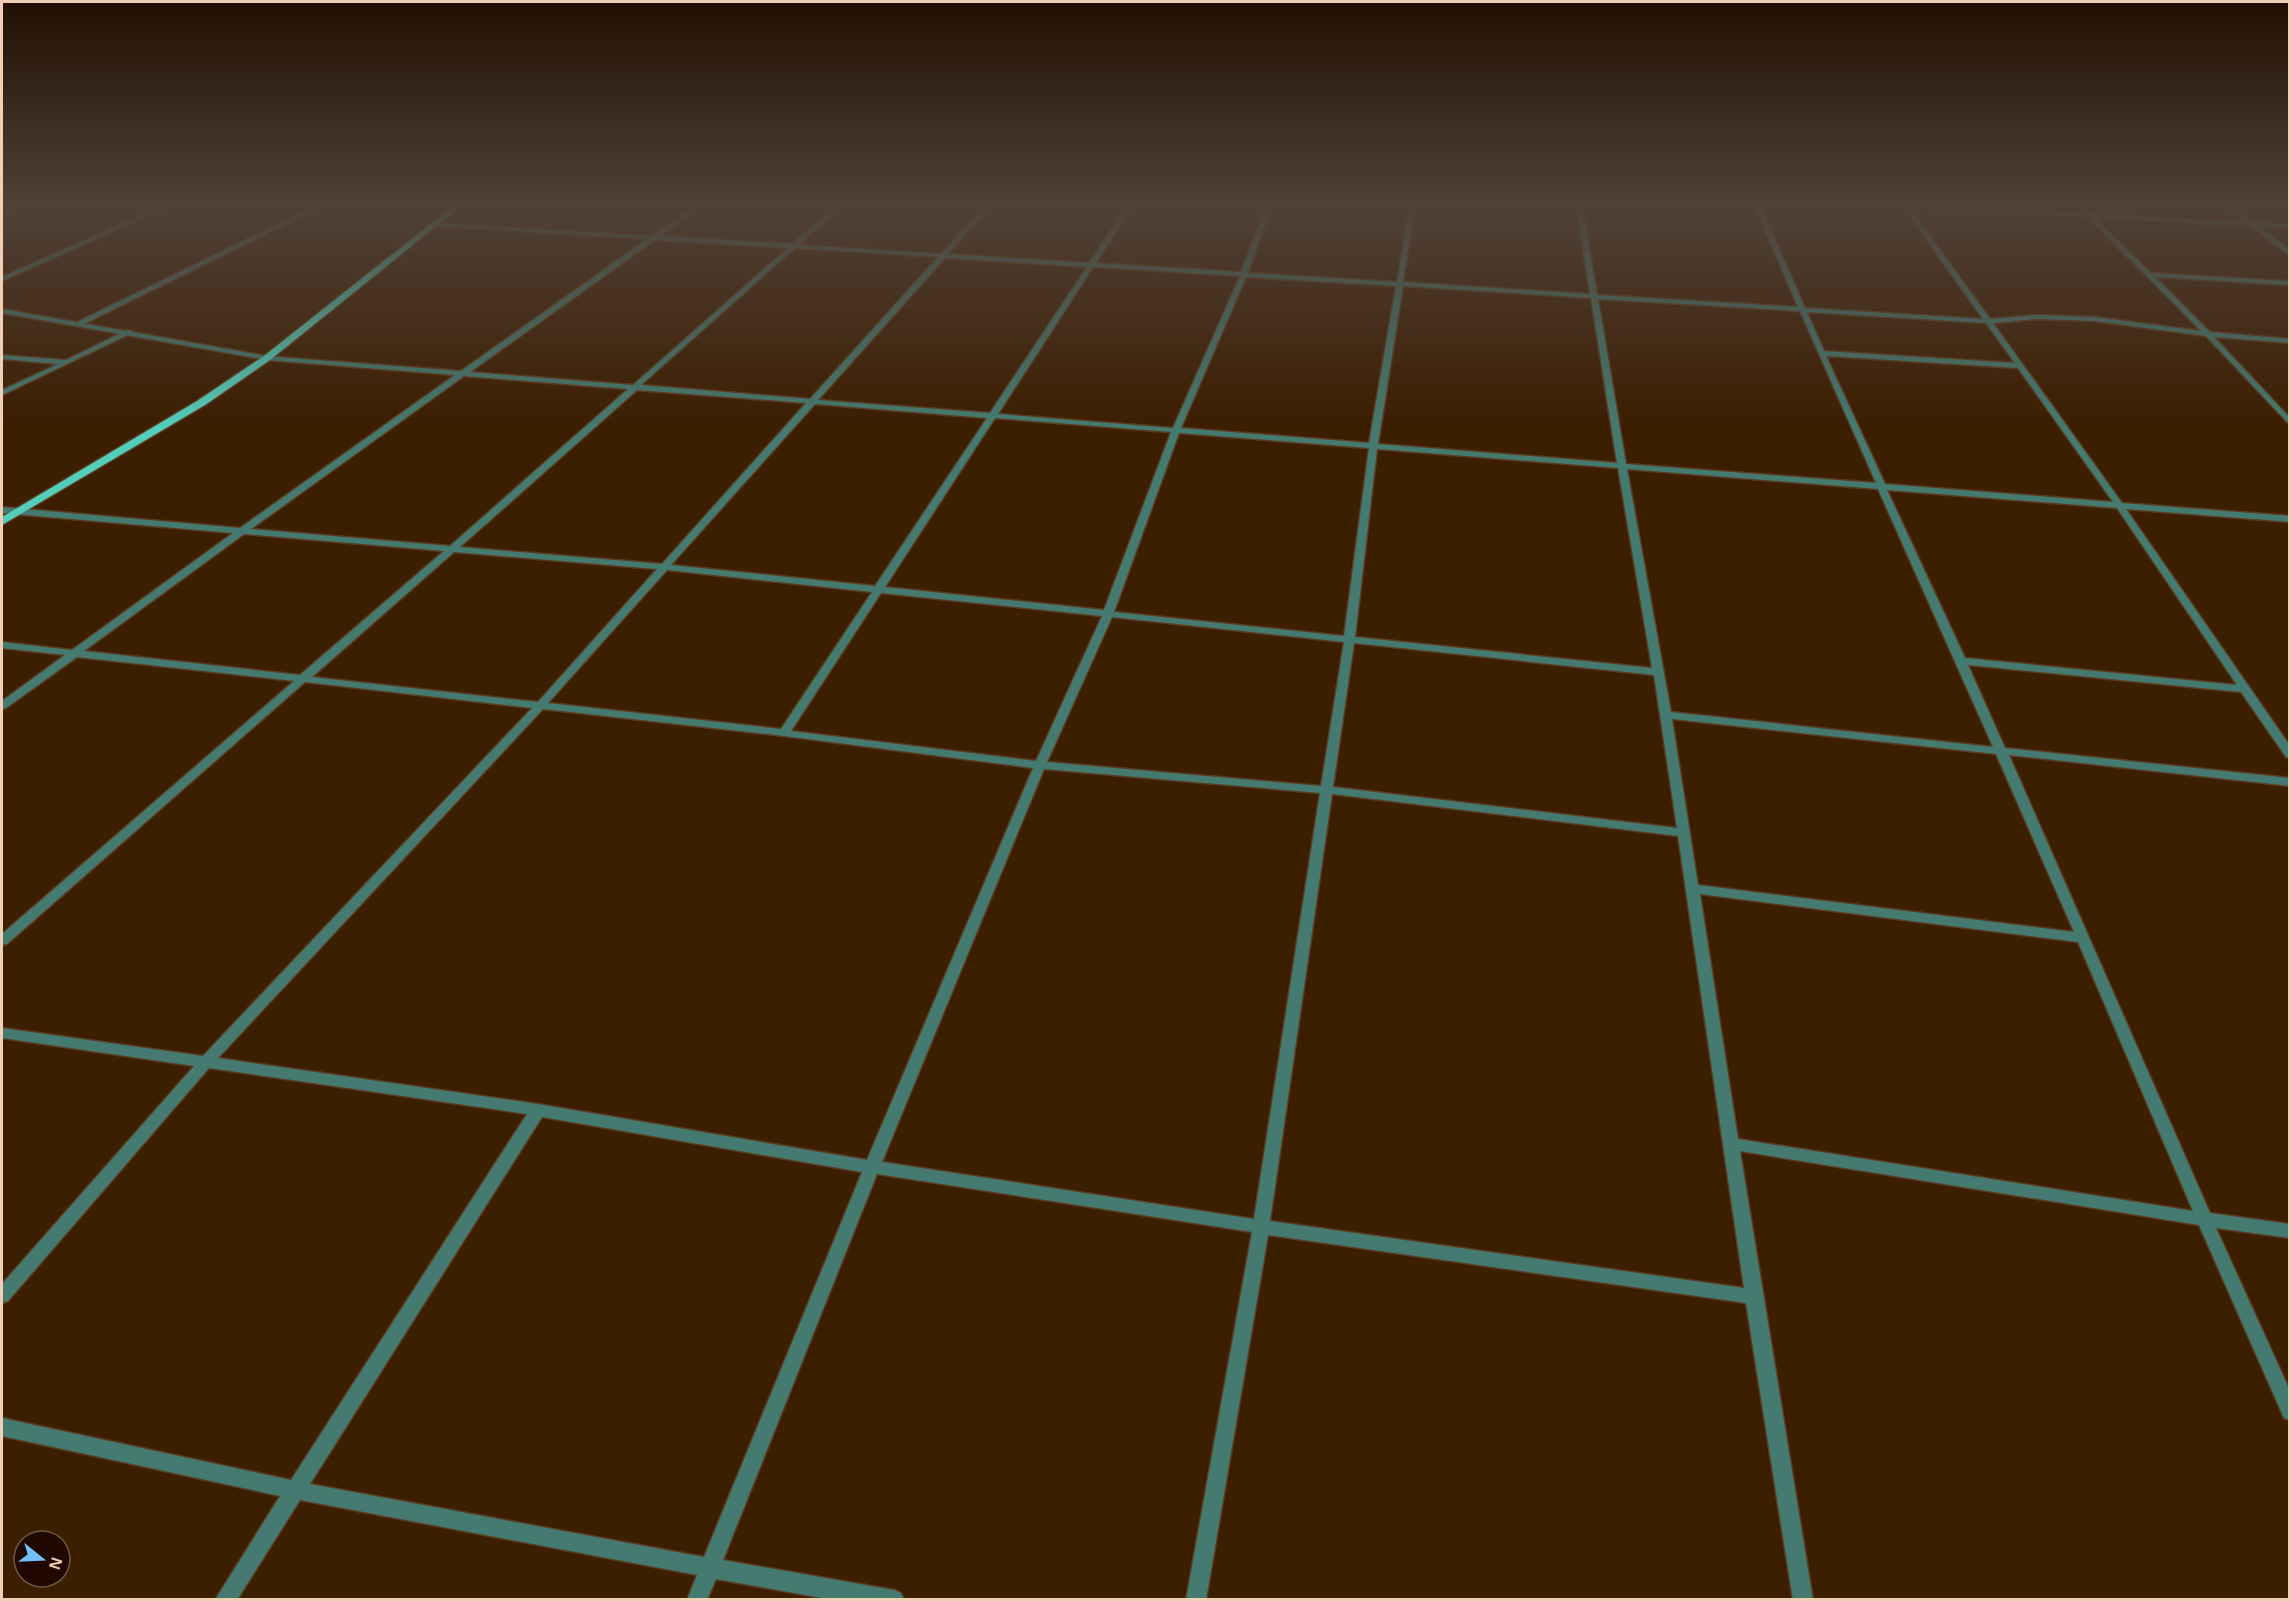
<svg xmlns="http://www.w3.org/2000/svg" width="2291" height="1601" font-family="Helvetica,sans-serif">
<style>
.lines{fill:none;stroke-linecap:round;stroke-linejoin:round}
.minor-casing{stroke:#593a1e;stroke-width:3}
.tertiary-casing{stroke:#593a1e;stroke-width:3}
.primary-casing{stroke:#593a1e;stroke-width:3}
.minor{fill:#447a70;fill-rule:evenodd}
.tertiary{fill:#447a70;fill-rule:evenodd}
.primary{fill:#53ceba;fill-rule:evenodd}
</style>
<rect width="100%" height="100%" fill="#3c1e01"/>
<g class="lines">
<defs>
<path id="minor" d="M19 203H28L2 215V211Z
M168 203H177L2 281V277Z
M321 203H329L80 326 73 324Z
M698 203H705L660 236 792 244 839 203H846L799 245 941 254 987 203H993L948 254 1089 263 1129 203H1135L1096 263 1241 272 1267 203H1273L1248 273 1397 282 1410 203H1416L1403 282 1590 294 1576 203H1582L1597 295 1798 307 1753 203H1759L1805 308 1983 319 1904 208 1848 203H1907L2084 213 2074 203H2081L2091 214 2245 222 2222 203H2229L2253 222 2290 224V228L2258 226 2290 250V256L2250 226 2095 218 2151 273 2290 281V285L2155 277 2210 332 2290 339V343L2214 337 2290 418V425L2206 336 2095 321 2036 319 1993 323 2122 503 2290 516V522L2126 509 2290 746V758L2286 757 2241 692 1968 665 2005 748 2290 778V786L2009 755 2210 1213 2290 1224V1238L2216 1228 2290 1391V1420L2284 1418 2199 1225 1740 1151 1813 1600H1793L1746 1303 1268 1235 1206 1600H1186L1252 1232 877 1174 723 1560 894 1590 901 1593 904 1600H833L716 1579 707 1600H687L697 1575 300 1500 237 1600H215L280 1496 2 1436V1418L291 1480 527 1114 209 1068 8 1301 2 1303V1284L194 1066 2 1038V1028L203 1056 532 708 305 682 7 944 2 945V934L294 681 77 657 6 708 2 709V701L65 655 2 648V642L72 650 233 533 2 513V507L240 528 455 375 267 360H264V356L461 371 647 239 436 226 434 223 652 236ZM1910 208 2088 217 2201 331 2095 317 2036 315 1990 319ZM655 240 788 248 633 385 470 372ZM795 248 938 257 810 399 641 385ZM945 258 1087 267 990 413 818 400ZM1093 267 1240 276 1173 428 998 414ZM1246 277 1396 286 1369 443 1181 428ZM1403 286 1591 298 1617 463 1378 444ZM1598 299 1800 311 1876 483 1626 464ZM1807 312 1986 323 2015 363 1824 351ZM1826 356 2018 368 2113 502 1885 484ZM464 376 628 389 450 546 251 529ZM637 390 806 403 662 564 460 547ZM815 404 987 418 875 586 671 565ZM995 418 1171 432 1104 610 885 587ZM1179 433 1369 448 1344 636 1114 612ZM1377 449 1618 468 1652 668 1355 637ZM1627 469 1878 489 1993 747 1671 712ZM1887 490 2117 508 2237 685 1965 658ZM244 534 444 551 300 675 84 651ZM454 552 657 569 538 702 312 677ZM667 570 872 592 781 729 548 703ZM881 593 1102 616 1036 761 791 731ZM1112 617 1344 642 1321 786 1047 762ZM1354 643 1654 675 1677 828 1333 787ZM543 709 784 736 1033 768 867 1160 538 1104 218 1058ZM1672 719 1996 754 2074 932 1698 885ZM1044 769 1320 793 1254 1219 882 1162ZM1332 794 1678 836 1744 1288 1270 1221ZM1700 894 2078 942 2193 1211 1738 1139ZM542 1117 862 1172 704 1557 310 1484Z
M127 330 134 332 2 395V390L58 364 2 359V355L66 360Z"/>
<path id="tertiary" d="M2 309 267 356 271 358 267 360 2 313Z"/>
<path id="primary" d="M457 203H465L270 360 205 405 2 525V517L197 401 264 356Z"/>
</defs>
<use href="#minor" class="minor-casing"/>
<use href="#tertiary" class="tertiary-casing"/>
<use href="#primary" class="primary-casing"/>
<use href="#minor" class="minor"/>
<use href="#tertiary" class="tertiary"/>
<use href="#primary" class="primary"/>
</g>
<linearGradient id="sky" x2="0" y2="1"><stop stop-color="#211001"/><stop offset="0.48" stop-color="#504138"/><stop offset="1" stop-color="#504138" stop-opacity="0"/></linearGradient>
<rect width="2291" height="427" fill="url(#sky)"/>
<rect width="2291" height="1601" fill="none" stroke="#f0cfb4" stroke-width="6"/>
<g transform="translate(42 1559) rotate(108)"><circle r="28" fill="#1f0900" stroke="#735848" stroke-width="1.5"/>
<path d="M0-4.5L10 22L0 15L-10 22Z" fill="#74c0f6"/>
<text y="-9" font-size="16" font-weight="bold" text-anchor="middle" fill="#f0cfb4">N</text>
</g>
</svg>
